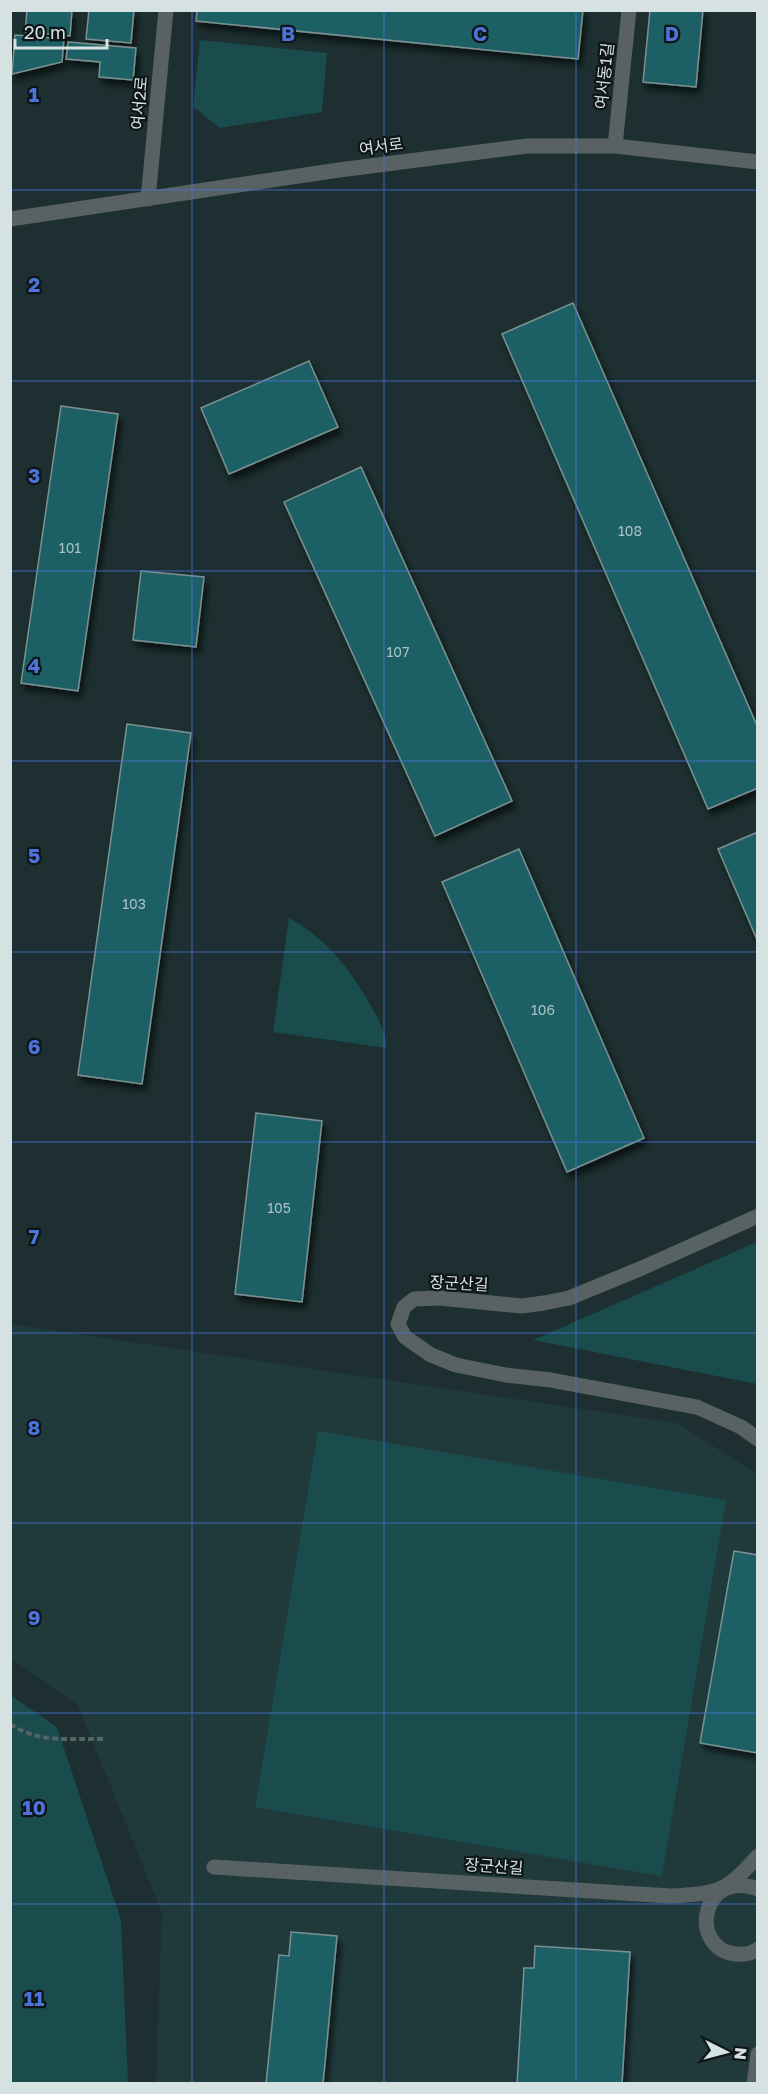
<svg xmlns="http://www.w3.org/2000/svg" width="768" height="2094" font-family="'Golos Text','Noto Sans KR',sans-serif">
<style>
.built{fill:#203a3c}
.green{fill:#1a4b4d}
.building{fill:#1c6165;stroke:#7b9091;stroke-width:1.5;filter:url(#shadow)}
.lines{fill:none;stroke-linecap:round;stroke-linejoin:round}
.path{stroke:#556565;stroke-width:4;stroke-dasharray:6 3;stroke-linecap:butt}
.service{stroke:#596262;stroke-width:15}
.minor{stroke:#596262;stroke-width:15}
.tertiary{stroke:#596262;stroke-width:15}
.grid{fill:none;stroke:#4b73da;stroke-width:1.5;stroke-opacity:0.55}
.labels{text-anchor:middle;stroke-width:4.5;stroke-linejoin:round;paint-order:stroke}
.number-label{font-size:14px;fill:#a8c1c2}
.street-label{font-size:16px;fill:#d6e1e1;stroke:#0e1516}
.grid-label{font-size:20px;text-anchor:middle;font-weight:bold;fill:#4b73da;stroke:#0e1516;stroke-width:4.5;stroke-linejoin:round;paint-order:stroke}
</style>
<defs>
<filter id="shadow"><feDropShadow dx="3.5" dy="6" stdDeviation="3" flood-color="#0009"/></filter>
</defs>
<rect width="100%" height="100%" fill="#1d2f30"/>
<path class="built" d="M10 1324 677 1423 757 1474V2083H156L162 1913 78 1705 11 1659Z"/>
<path class="green" d="M200 40 327 53 322 112 220 128 193 107Z
M289 918C324 937 348 966 368 1001 377 1016 385 1030 387 1048L273 1032Z
M757 1242V1384L533 1340Z
M318 1431 726 1500 662 1876 255 1807Z
M10 1695 57 1727 121 1920 128 2083H11Z"/>
<path class="building" d="M27 10H72L70 36 25 32Z
M89 10H134L131 43 86 39Z
M197 10H583L578 59 196 21Z
M650 10H703L696 87 643 82Z
M15 35 64 39 62 62 12 74Z
M68 42 136 48 133 80 99 77 100 62 66 59Z
M573 303 758 728V788L708 809 502 334Z
M309 361 338 427 229 474 201 408Z
M61 406 118 414 78 691 21 683Z
M361 467 512 801 435 836 284 502Z
M141 571 204 577 196 647 133 640Z
M127 724 191 733 142 1084 78 1075Z
M758 832V942L718 849Z
M519 849 644 1138 567 1172 442 882Z
M256 1113 322 1121 302 1302 235 1294Z
M734 1551 758 1555V1753L700 1743Z
M291 1932 337 1936 323 2084H266L279 1955 289 1956Z
M535 1946 630 1952 622 2084H517L524 1968H534Z"/>
<g class="lines">
<path class="path" d="M10 1724C40 1744 70 1738 104 1739"/>
<path class="service" d="M214 1867 671 1896C720 1893 724 1893 758 1856
M758 1889C701 1868 688 1948 735 1954 743 1955 751 1954 758 1949
M754 2084 758 2054"/>
<path class="minor" d="M615 146 629 10
M148 199 166 10
M758 1216 642 1268 569 1298 544 1303 522 1306 439 1298 414 1299 404 1307 398 1324 405 1337 431 1355 456 1365 506 1375 551 1380 697 1407 741 1427 758 1439"/>
<path class="tertiary" d="M10 219 339 170 527 146H615L758 162"/>
</g>
<path class="grid" d="M192 10V2084M384 10V2084M576 10V2084M10 190H758M10 381H758M10 571H758M10 761H758M10 952H758M10 1142H758M10 1333H758M10 1523H758M10 1713H758M10 1904H758"/>
<g class="labels">
<g class="number-label">
<text x="630" y="536">108</text>
<text x="70" y="553">101</text>
<text x="398" y="657">107</text>
<text x="134" y="909">103</text>
<text x="543" y="1015">106</text>
<text x="279" y="1213">105</text>
</g>
<g class="street-label">
<text transform="translate(604 76) rotate(-84)" y="6">여서동1길</text>
<text transform="translate(139 103) rotate(-85)" y="6">여서2로</text>
<text transform="translate(381 146) rotate(-8)" y="6">여서로</text>
<text transform="translate(459 1283) rotate(3)" y="6">장군산길</text>
<text transform="translate(494 1866) rotate(4)" y="6">장군산길</text>
</g>
</g>
<g class="grid-label">
<text x="288" y="41">B</text>
<text x="480" y="41">C</text>
<text x="672" y="41">D</text>
<text x="34" y="102">1</text>
<text x="34" y="292">2</text>
<text x="34" y="483">3</text>
<text x="34" y="673">4</text>
<text x="34" y="863">5</text>
<text x="34" y="1054">6</text>
<text x="34" y="1244">7</text>
<text x="34" y="1435">8</text>
<text x="34" y="1625">9</text>
<text x="34" y="1815">10</text>
<text x="34" y="2006">11</text>
</g>
<rect width="768" height="2094" fill="none" stroke="#d6e1e1" stroke-width="24"/>
<g transform="translate(726 2052) rotate(96)" stroke="#0e1516" stroke-width="4.5" paint-order="stroke">
<path d="M0-4.5L10 22L0 15L-10 22Z" fill="#d6e1e1"/>
<text y="-9" font-size="16" font-weight="bold" text-anchor="middle" fill="#d6e1e1">N</text>
</g>
<path d="M15 39v9h92v-9" fill="none" stroke="#d6e1e1" stroke-width="3"/>
<text x="24" y="39" font-size="18" fill="#d6e1e1" stroke="#0e1516" stroke-width="4.5" paint-order="stroke">20 m</text>
</svg>
